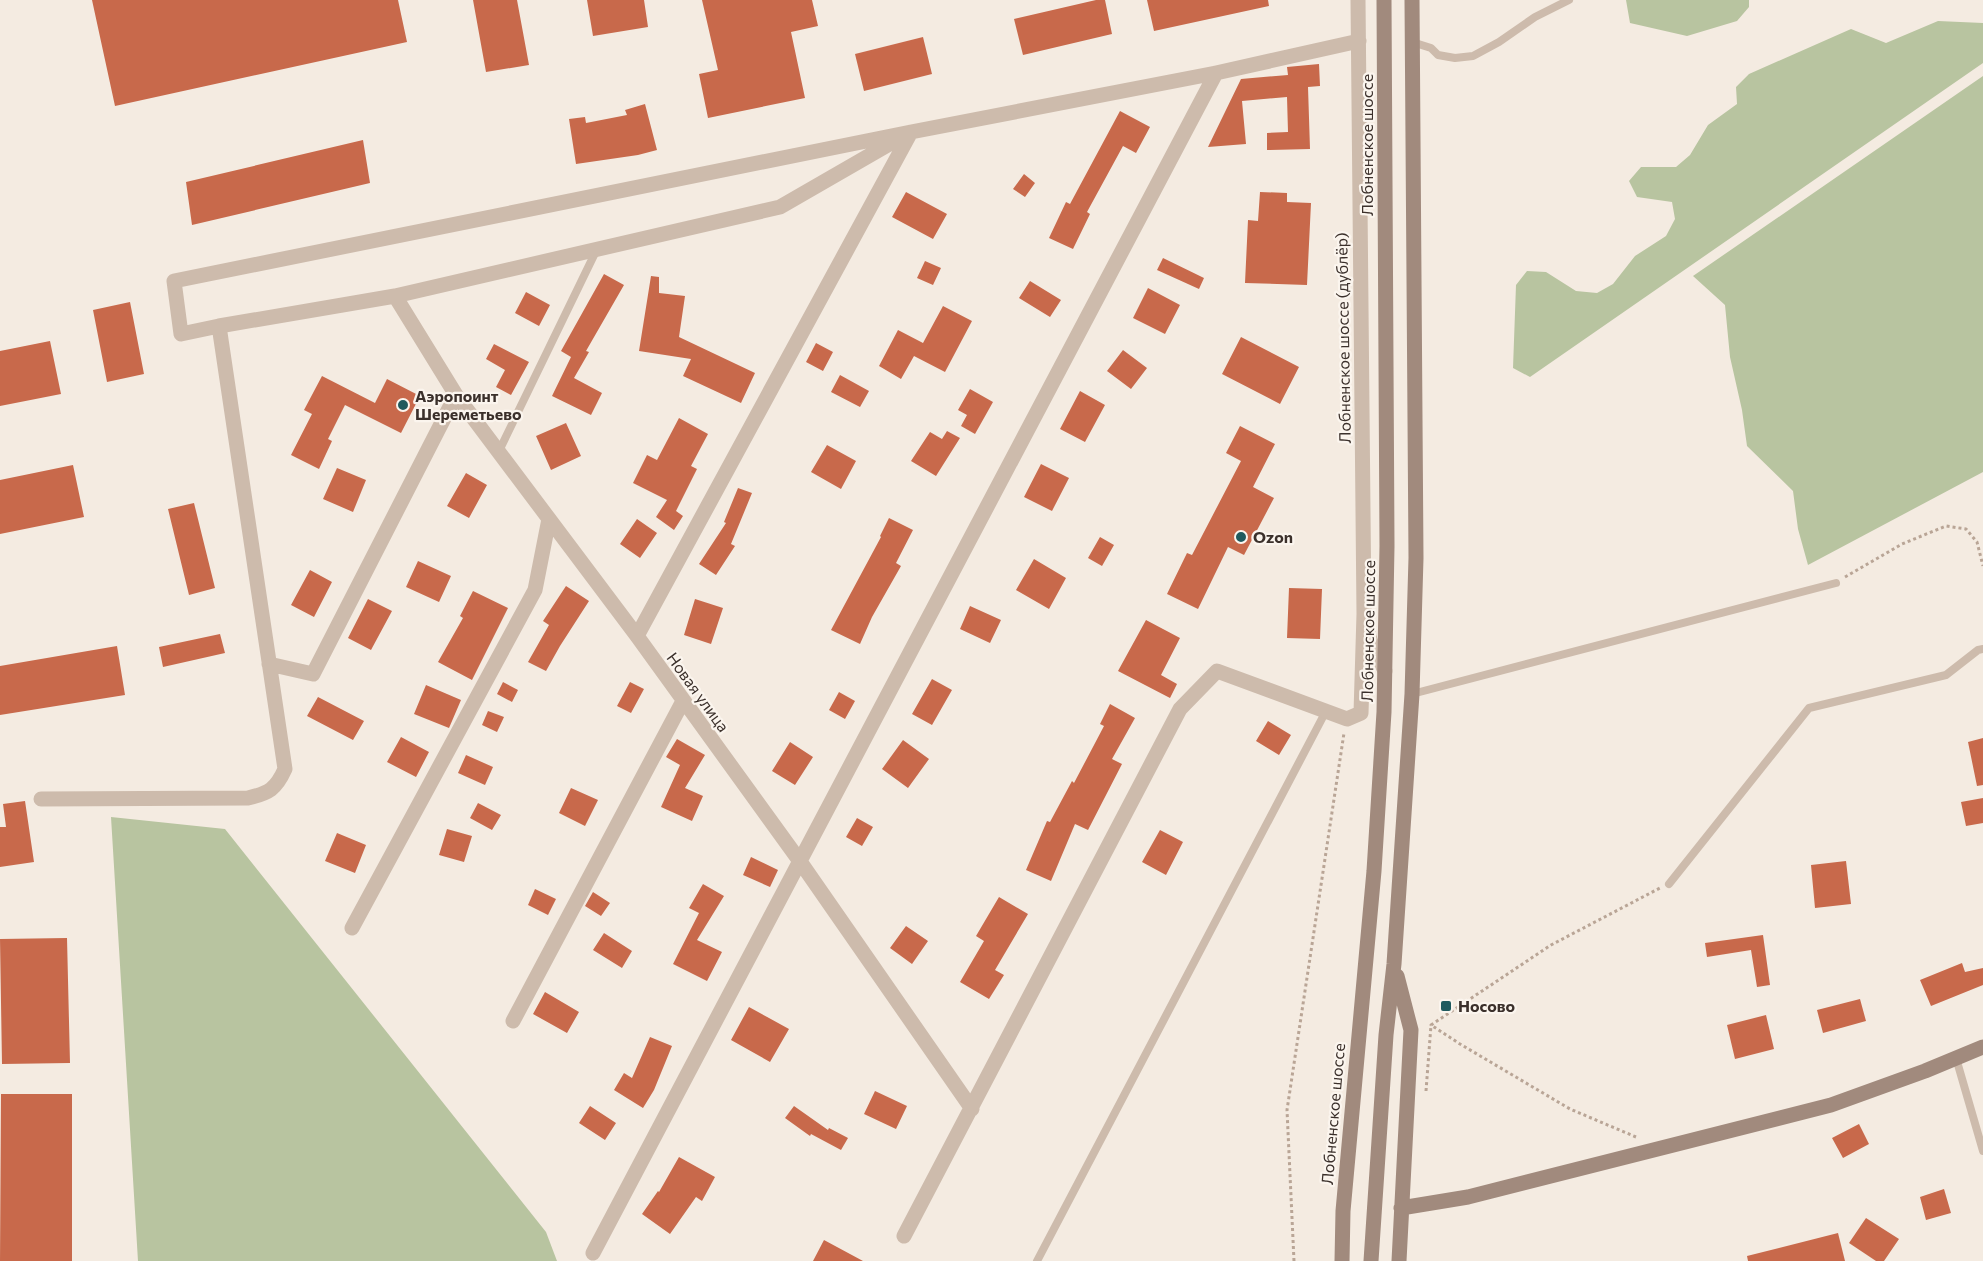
<svg xmlns="http://www.w3.org/2000/svg" width="1983" height="1261" font-family="Commissioner,sans-serif">
<style>
.green{fill:#b8c4a0}
.building{fill:#c8694b}
.lines{fill:none;stroke-linecap:round;stroke-linejoin:round}
.path{stroke:#b9a596;stroke-width:3;stroke-dasharray:3 3;stroke-linecap:butt}
.lane{stroke:#cdbbac;stroke-width:8}
.street{stroke:#cdbbac;stroke-width:15}
.secondary{stroke:#a18a7d;stroke-width:15}
.poi-dot{fill:#1f5a5e;stroke:#fbf5ee;stroke-width:2}
.labels{text-anchor:middle;stroke-width:4.5;stroke-linejoin:round;paint-order:stroke}
.street-label{font-size:16px;fill:#3b302b;stroke:#fbf5ee}
.poi-label{font-size:16px;font-weight:bold;fill:#3b302b;stroke:#fbf5ee;text-anchor:start}
</style>
<rect width="100%" height="100%" fill="#f4ebe1"/>
<path class="green" d="M1626 0H1749V7L1737 21 1687 36 1630 23Z
M1938 21 1983 23V63L1530 377 1513 368 1516 285 1527 271 1546 272 1576 291 1597 293 1613 284 1635 256 1666 236 1675 219 1672 202 1637 197 1629 181 1641 167H1676L1690 155 1708 125 1737 104 1736 87 1749 74 1851 29 1886 43Z
M1983 76V472L1808 565 1798 529 1793 491 1747 446 1742 410 1730 357 1725 305 1693 276Z
M111 817 225 829 546 1232 557 1261H138Z"/>
<path class="building" d="M92 0H398L407 42 115 106Z
M473 0H517L529 65 486 72Z
M587 0H644L648 27 593 36Z
M702 0H812L818 26 791 32 805 98 708 118 699 74 718 70Z
M1096 0H1105L1112 34 1023 55 1014 19Z
M1147 0H1268L1269 6 1154 31Z
M923 37 932 74 864 91 855 54Z
M1319 64 1320 86 1308 87 1310 149 1267 150V133L1288 132 1287 97 1242 101 1246 144 1208 147 1241 79 1288 75 1287 67Z
M645 104 657 150 638 155 576 164 569 119 585 117 586 123 627 115 625 110Z
M1120 111 1150 127 1136 153 1123 146 1087 212 1090 214 1073 249 1049 238 1066 202 1070 204Z
M363 140 370 183 192 225 186 182Z
M1024 174 1035 183 1025 197 1013 189Z
M906 192 947 214 933 239 892 217Z
M1260 192 1287 193V202L1311 203 1307 285 1245 283 1248 220 1258 221Z
M1163 258 1204 278 1199 289 1157 270Z
M925 261 941 268 933 285 917 278Z
M604 274 624 285 586 351 589 352 574 378 602 393 591 415 552 396 571 357 561 351Z
M651 276 659 277V293L685 296 679 337 755 373 741 403 683 376 691 359 639 351Z
M1030 281 1061 300 1050 317 1019 298Z
M1148 288 1180 305 1165 334 1133 318Z
M526 292 550 305 539 326 515 313Z
M130 302 144 374 107 382 93 310Z
M943 306 972 321 945 372 914 356 901 379 879 366 898 330 923 343Z
M1241 337 1299 367 1280 404 1222 374Z
M50 341 61 394 0 406V351Z
M816 343 833 352 823 371 806 362Z
M494 344 529 362 511 395 496 387 505 370 486 359Z
M1123 350 1147 368 1131 389 1107 371Z
M840 375 869 391 860 407 831 392Z
M322 376 375 403 387 379 420 396 401 433 345 405 328 439 332 441 319 469 291 455 312 414 304 410Z
M970 389 993 402 975 434 961 426 967 415 958 410Z
M1080 391 1105 405 1085 442 1060 429Z
M679 418 708 434 691 466 697 469 676 511 683 516 674 530 656 517 667 500 633 483 647 455 657 460Z
M566 423 581 456 551 470 536 436Z
M1240 426 1275 444 1253 487 1274 498 1244 555 1228 547 1198 609 1167 594 1187 553 1192 555 1241 461 1226 453Z
M947 431 960 438 936 476 911 461 930 432 942 439Z
M827 445 856 461 841 489 811 472Z
M1041 464 1069 478 1052 511 1024 497Z
M73 465 84 517 0 534V480Z
M337 468 366 480 353 512 323 499Z
M466 473 487 485 469 518 447 506Z
M738 488 752 493 731 544 735 546 716 575 699 564 726 523 724 522Z
M194 503 215 588 189 595 168 509Z
M889 518 913 530 896 563 901 566 872 617 860 644 831 630 881 537 880 536Z
M637 519 657 533 640 558 620 544Z
M1100 537 1114 545 1102 566 1088 558Z
M1034 559 1066 578 1049 609 1016 590Z
M418 561 451 576 439 602 406 587Z
M310 570 332 582 314 617 291 605Z
M566 586 589 601 560 646 546 671 528 662 549 625 543 621Z
M1289 588 1322 589 1320 639 1287 638Z
M473 591 508 608 472 680 438 662 463 618 460 616Z
M368 599 392 611 371 650 348 638Z
M695 599 723 608 711 644 684 635Z
M970 606 1001 620 990 643 960 629Z
M1146 620 1180 638 1161 675 1177 684 1170 698 1118 671Z
M220 634 225 653 163 667 159 647Z
M117 646 125 695 0 715V666Z
M932 679 952 690 932 725 912 714Z
M503 682 518 690 512 702 497 694Z
M630 682 644 689 631 713 617 706Z
M426 685 461 700 449 728 414 714Z
M839 692 855 701 845 719 829 710Z
M318 697 364 721 353 740 307 716Z
M1110 704 1135 718 1112 759 1122 764 1088 830 1075 824 1051 881 1026 870 1047 821 1050 822 1072 781 1074 783 1104 726 1100 724Z
M488 711 504 717 497 732 482 725Z
M1268 721 1291 735 1279 755 1256 741Z
M401 737 429 752 416 777 387 762Z
M1983 738V785L1977 786 1968 742Z
M677 739 705 755 685 788 703 796 692 821 661 807 680 765 666 757Z
M903 740 929 759 908 788 882 769Z
M790 742 813 757 795 785 772 771Z
M466 755 493 767 485 785 458 773Z
M571 788 598 800 585 826 559 813Z
M1983 798V823L1966 826 1961 802Z
M25 801 34 862 0 867V827H6L3 804Z
M478 803 501 815 492 830 470 818Z
M857 818 873 827 862 846 846 837Z
M447 829 472 836 464 862 439 855Z
M1160 830 1183 842 1166 875 1142 862Z
M337 833 366 845 355 873 325 861Z
M751 857 778 870 770 887 743 875Z
M1846 861 1851 904 1815 908 1811 865Z
M703 884 724 896 697 940 722 952 707 981 673 964 699 913 689 908Z
M535 889 556 899 548 915 528 905Z
M593 892 610 903 601 916 585 906Z
M999 897 1028 914 995 970 1004 975 989 999 960 982 984 941 976 936Z
M906 926 928 941 912 964 890 948Z
M604 933 632 951 622 968 593 950Z
M1763 935 1770 985 1757 987 1751 950 1707 957 1705 943Z
M67 938 70 1063 2 1064 0 939Z
M1962 963 1965 972 1983 968V985L1931 1006 1920 980Z
M545 992 579 1012 567 1033 533 1014Z
M1860 999 1866 1021 1823 1033 1817 1010Z
M749 1007 789 1029 770 1062 731 1040Z
M1766 1015 1774 1049 1735 1059 1727 1025Z
M650 1037 672 1046 654 1090 643 1108 614 1090 624 1073 632 1078Z
M875 1091 907 1106 896 1129 864 1114Z
M1 1094H72V1261H0Z
M590 1106 616 1123 605 1140 579 1123Z
M794 1106 828 1130 829 1128 848 1138 841 1150 811 1134 810 1136 785 1118Z
M1859 1124 1869 1144 1843 1158 1832 1138Z
M679 1157 715 1177 702 1201 696 1197 670 1234 642 1214 658 1191 659 1192Z
M1944 1189 1951 1213 1926 1220 1920 1197Z
M1866 1218 1899 1239 1884 1261H1876L1849 1243Z
M1838 1233 1845 1261H1748L1747 1256Z
M824 1240 863 1261H813Z"/>
<g class="lines">
<path class="path" d="M1845 577 1902 544 1946 526 1966 529 1977 542 1983 566
M1426 1091 1431 1025
M1636 1137 1570 1109 1460 1044 1431 1025 1551 945 1660 888
M1294 1261 1287 1110 1344 733"/>
<path class="lane" d="M1412 42 1431 48 1438 55 1455 58 1473 56 1499 42 1535 17 1569 0
M499 451 597 249
M1412 694 1836 583
M1669 884 1809 708 1946 675 1978 650 1983 649
M1956 1058 1983 1151
M1037 1261 1326 711"/>
<path class="street" d="M1358 0 1364 614 1370 640 1385 671
M395 296 456 395 637 636 799 860 972 1109
M219 326 395 296 780 207 898 139
M637 636 911 132
M269 664 313 674 456 395
M41 799 248 798C269 793 276 789 285 769L219 326 181 334 174 281 911 132 1216 73 1359 41
M352 928 535 590 549 519
M513 1021 683 701
M904 1236 1180 709 1217 671 1347 719 1361 713 1364 614
M593 1253 1216 73"/>
<path class="secondary" d="M1397 976 1411 1030 1399 1261
M1401 1208 1468 1197 1831 1105 1925 1071 1983 1047
M1342 1261 1343 1211 1374 871 1384 712 1387 546 1384 0
M1371 1261 1386 1035 1394 964 1412 694 1416 558 1412 0"/>
</g>
<g class="poi-dot">
<circle cx="403" cy="405" r="6"/>
<circle cx="1241" cy="537" r="6"/>
<rect x="1440" y="1000" width="12" height="12" rx="3"/>
</g>
<g class="labels">
<g class="street-label">
<text transform="translate(1367 145) rotate(-90)" y="6">Лобненское шоссе</text>
<text transform="translate(1343 338) rotate(-91)" y="6">Лобненское шоссе (дублёр)</text>
<text transform="translate(1368 631) rotate(-89)" y="6">Лобненское шоссе</text>
<text transform="translate(698 692) rotate(54)" y="6">Новая улица</text>
<text transform="translate(1333 1114) rotate(-85)" y="6">Лобненское шоссе</text>
</g>
<g class="poi-label">
<text x="415" y="402">Аэропоинт<tspan x="415" dy="18">Шереметьево</tspan></text>
<text x="1253" y="543">Ozon</text>
<text x="1458" y="1012">Носово</text>
</g>
</g>
</svg>
